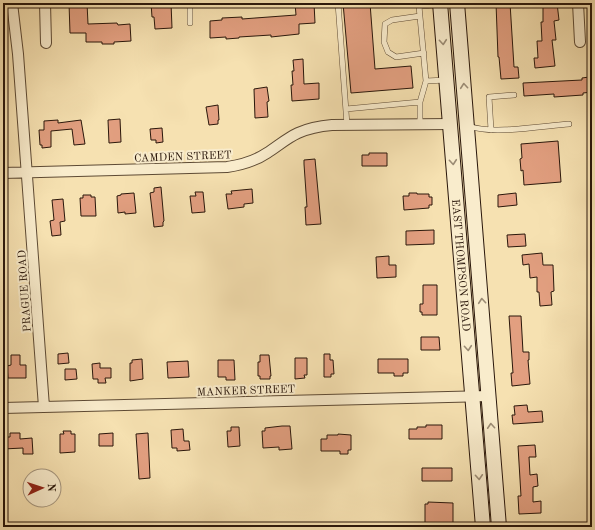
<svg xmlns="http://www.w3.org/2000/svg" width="595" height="530" font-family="'Old Standard TT',serif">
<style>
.building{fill:#e29f80;stroke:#2a170b}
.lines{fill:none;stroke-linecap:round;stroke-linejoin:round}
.service-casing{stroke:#5d4a34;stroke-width:6}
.minor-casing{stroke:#5d4a34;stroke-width:12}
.secondary-casing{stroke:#2a170b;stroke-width:16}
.service{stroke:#f9eccc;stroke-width:5}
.minor{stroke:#f9eccc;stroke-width:10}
.secondary{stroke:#f9eccc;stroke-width:14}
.oneway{stroke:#9c8c75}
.labels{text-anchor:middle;stroke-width:4;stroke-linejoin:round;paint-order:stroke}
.street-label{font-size:11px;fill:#2a170b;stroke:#f9eccc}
</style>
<rect width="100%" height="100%" fill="#f6e1b1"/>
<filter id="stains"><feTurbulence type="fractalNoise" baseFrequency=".005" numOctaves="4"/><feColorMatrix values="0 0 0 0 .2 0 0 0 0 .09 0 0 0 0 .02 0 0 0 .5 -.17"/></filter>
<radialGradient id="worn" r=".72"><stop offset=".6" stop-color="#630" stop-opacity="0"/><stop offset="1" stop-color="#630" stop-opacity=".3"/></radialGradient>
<path class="building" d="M69 3H87L88 24 117 23 118 25 130 24 131 41 114 42V44H102V42H86V33H70Z
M151 3H171L172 28 155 29 154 17H152Z
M295 3H314L315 23 299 24V34L271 37V35L239 37V38L226 39V37L210 38V21L222 20V18L242 17V19L296 15Z
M343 3H370L375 69 411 66 413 88 351 93Z
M496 3H510L514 67H518L519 78 501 79 499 57H498Z
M543 3H557L559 20 554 21 556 40H552L555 66 535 68 534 58H538L537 41H542L541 22H543Z
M303 59 304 84 319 83V99L292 101 291 85H293L292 71H294L293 60Z
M589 77 590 79H592V92L583 93V95L554 97V94L524 96 523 83 582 80V78Z
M267 87 269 101 267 102 268 117 255 118 254 89Z
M218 105 219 120H218V124L209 125 206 107Z
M120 119 121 142 109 143 108 120Z
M58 120V123L81 120 85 144 74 145 72 129 51 131V147L42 148V145H40L39 130H44V121Z
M162 128 163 142 156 143V140H151L150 129Z
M558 141 561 182 524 185 523 170 521 171 520 159 522 158 521 144Z
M369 153H387V166H362V155H369Z
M315 159 321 224 306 225 305 207H307L304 164V160Z
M161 187 164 221 163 222V226L154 227 150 193 154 192V188Z
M252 189 253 203 244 204V207L228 209 226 194H232L231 191Z
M195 192H203L205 212 192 213 190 196H196Z
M134 193 136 213 125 214V212L118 213 117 196 121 195V194Z
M409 193H417V194H429V197H432V205H429V208L404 210 403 196H409Z
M516 193 517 205 498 207V195Z
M83 195H91V197H95L96 216H81L80 198H83Z
M63 199 65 221 60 222 61 235 52 236 50 221 54 220 52 200Z
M434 230V244L406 245V231Z
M525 234 526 246 508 247 507 235Z
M542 253 543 265H553L554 291 551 292 552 305 540 306 539 292H537V277L530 278 529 264 523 265 522 255Z
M389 256V265H396V277L377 278 376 257Z
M423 285H437V315H422V312H420V304H423Z
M509 316H521L523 352H529V360H528L530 384 512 386 511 373H513Z
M421 337H439L440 350H421Z
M68 353 69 363 58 364V354Z
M324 354H330V360H333L334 374H331V377H324Z
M11 355H20V365H26V378H8L7 366 11 365Z
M260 355H269L271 376H270V379H260V376H258V362H260Z
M295 358H307V375H304L305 378 295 379Z
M142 359 143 379 130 381V363H132V360Z
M378 359H408V373H403V376H394V373H378Z
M218 360H234L235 380H226V377H218Z
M188 361 189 377 168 378 167 362Z
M100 363V368H111V378H105L106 383H98V379H93L92 364Z
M65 369H76L77 379 65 380Z
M527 405 528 412 542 411 543 422 513 424 512 415H515L514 406Z
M426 425H442V439H409V429H417V427H426Z
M282 426H290L292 449 279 450V447L263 448 262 431H265V428Z
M231 427H239L240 446 228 447 227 431H231Z
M183 429 184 441H189L190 450 177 451V448H172L171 430Z
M63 431H71V434H75V452L60 453V434H64Z
M10 433H20V439L32 438 33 454H23V448L3 449V437H10Z
M113 433V446H99V434Z
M148 433 150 478 139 479 136 434Z
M338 434 351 435V450H348V454H340V451H321V439H327V435H338Z
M535 445 536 457H529L530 475 537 474 538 486 533 487V502L541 501V513L519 514 518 496H521L518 446Z
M422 468H452V481H422Z
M428 502 453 503V527H425V504H428Z"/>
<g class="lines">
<defs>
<path id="service" d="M190 3V23
M338 3 347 125
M419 4V6L439 5
M419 6 426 81 446 80
M420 16 392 20 385 24 384 42 388 52 396 57 424 53
M346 109 420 102
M420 124V102L426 81
M469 126C491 135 543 126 569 124
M491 130 489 97 514 95"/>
<path id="minor" d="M12 3 18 54 44 407
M45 3 46 43
M578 3 580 42
M3 173 227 167C241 165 255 161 267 153 278 146 287 138 298 133 309 128 320 126 332 125L450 124
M3 408 489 396"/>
<g id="secondary">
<path id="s1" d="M440 3 483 527"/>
<path d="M457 3 499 527"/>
</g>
</defs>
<use href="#service" class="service-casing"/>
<use href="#minor" class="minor-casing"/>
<use href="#secondary" class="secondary-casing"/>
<use href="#service" class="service"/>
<use href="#minor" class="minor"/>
<use href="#secondary" class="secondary"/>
</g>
<defs><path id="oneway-chevron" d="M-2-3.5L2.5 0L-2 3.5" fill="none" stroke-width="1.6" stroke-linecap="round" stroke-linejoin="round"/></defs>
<g class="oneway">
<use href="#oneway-chevron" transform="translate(443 42) rotate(85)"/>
<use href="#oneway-chevron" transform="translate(464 86) rotate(-95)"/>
<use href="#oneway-chevron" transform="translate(453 162) rotate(85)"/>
<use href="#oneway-chevron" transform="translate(482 301) rotate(-95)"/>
<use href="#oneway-chevron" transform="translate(468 348) rotate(85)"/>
<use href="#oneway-chevron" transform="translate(491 426) rotate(-94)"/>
<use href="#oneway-chevron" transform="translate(479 477) rotate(86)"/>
</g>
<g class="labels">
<g class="street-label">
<text transform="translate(183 156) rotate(-2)" y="4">CAMDEN STREET</text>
<text dy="4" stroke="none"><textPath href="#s1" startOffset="263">EAST THOMPSON ROAD</textPath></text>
<text transform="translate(24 291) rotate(-94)" y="4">PRAGUE ROAD</text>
<text transform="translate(246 390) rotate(-2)" y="4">MANKER STREET</text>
</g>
</g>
<rect width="595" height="530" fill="none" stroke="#f6e1b1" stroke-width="16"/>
<rect x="4" y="4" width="587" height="522" fill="none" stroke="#2a170b" stroke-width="2"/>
<rect x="8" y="8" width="579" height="514" fill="none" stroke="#2a170b"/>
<g transform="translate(42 488) rotate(87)"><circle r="19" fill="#f9eccc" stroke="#a6977f"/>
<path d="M0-3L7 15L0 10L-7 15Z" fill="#8f2418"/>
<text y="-6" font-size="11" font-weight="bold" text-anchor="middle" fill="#2a170b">N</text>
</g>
<rect width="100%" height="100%" filter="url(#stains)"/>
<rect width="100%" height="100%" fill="url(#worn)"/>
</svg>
